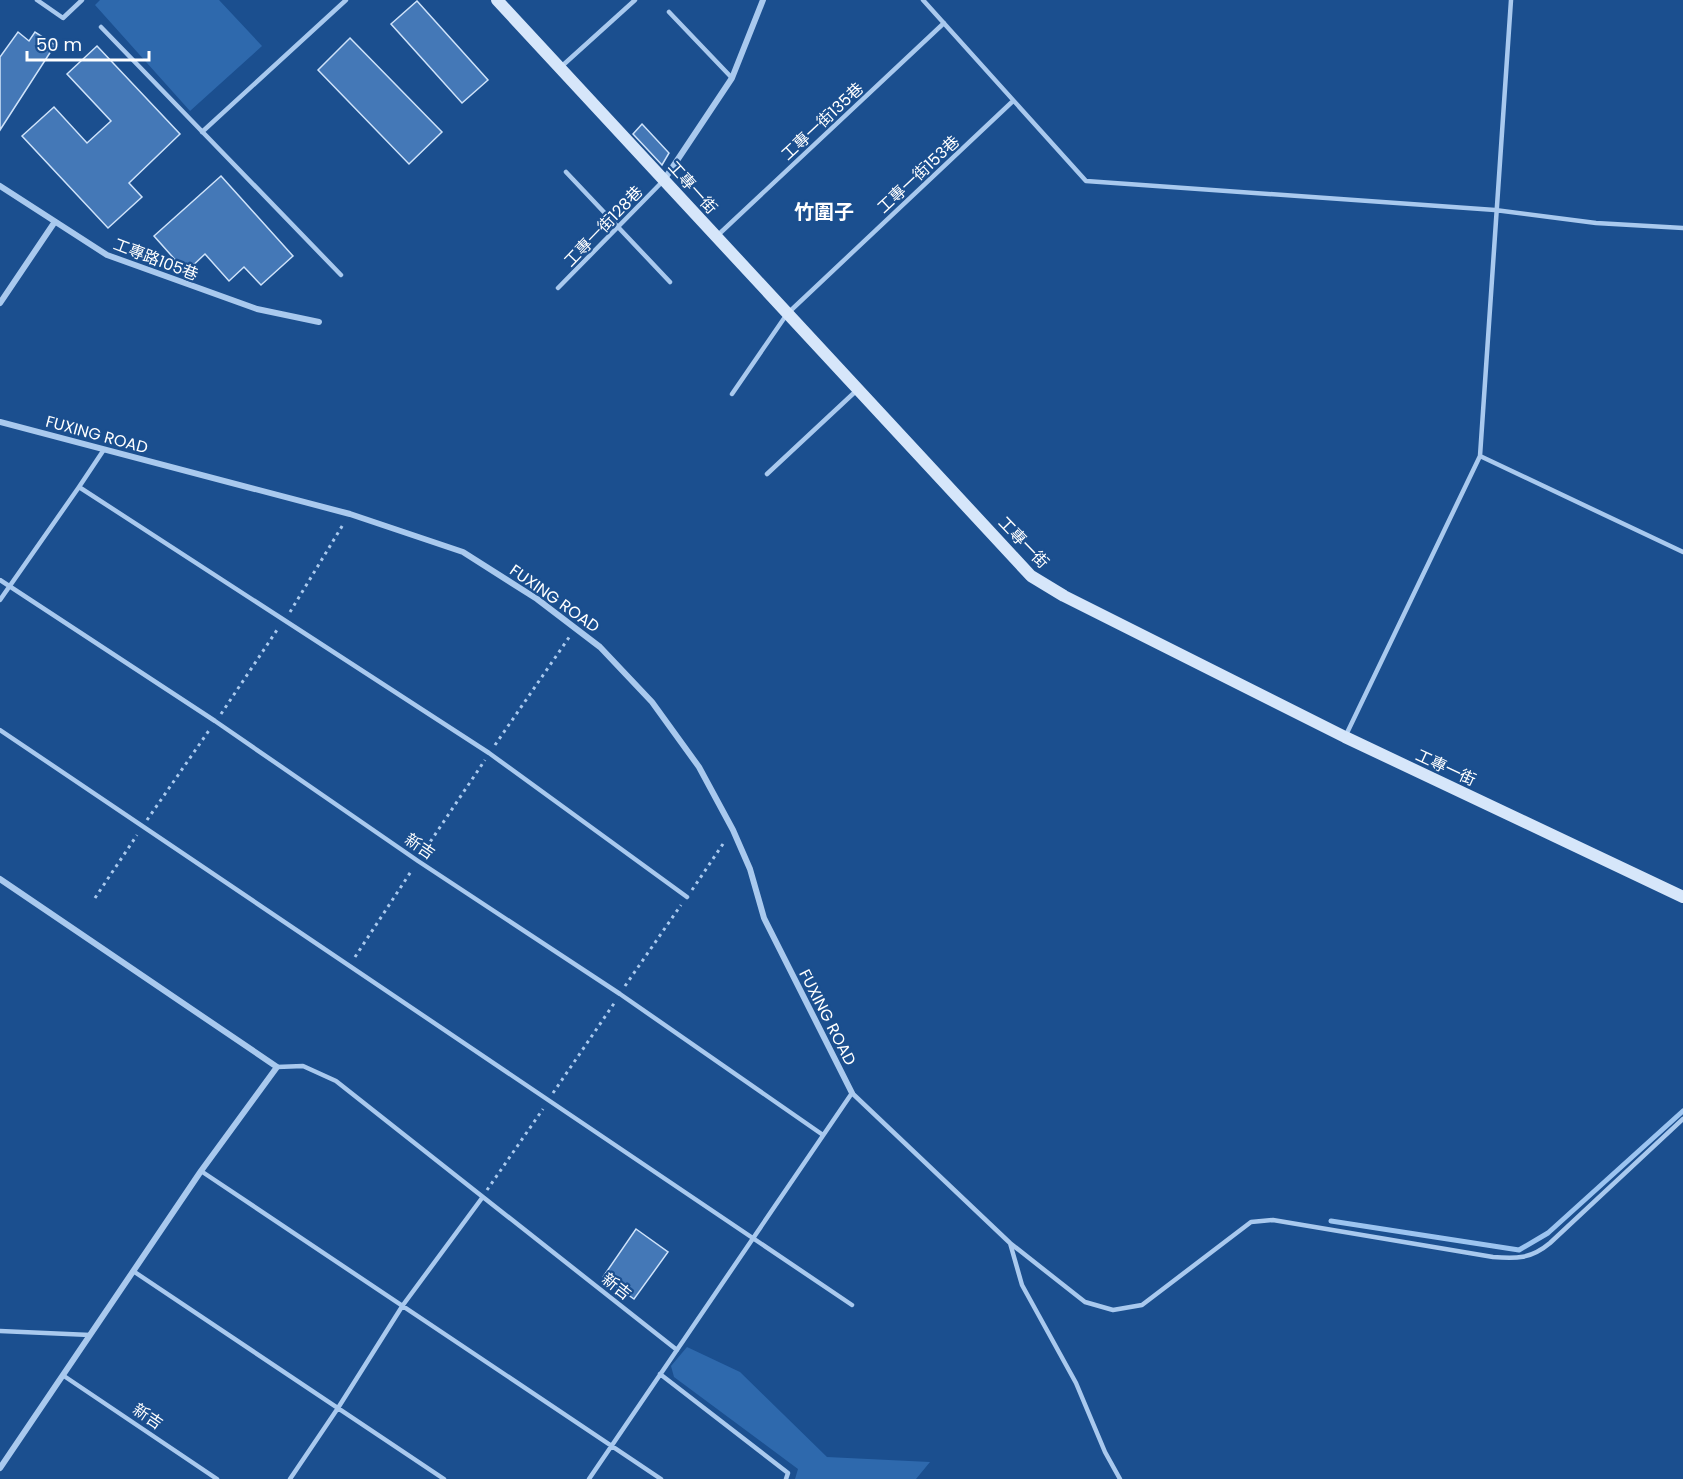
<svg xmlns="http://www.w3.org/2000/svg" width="1683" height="1479" font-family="Poppins,'Noto Sans TC',sans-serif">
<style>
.park{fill:#2e69ad}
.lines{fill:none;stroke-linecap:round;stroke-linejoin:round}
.stream{stroke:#9cc4f0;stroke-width:5}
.building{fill:#4478b7;stroke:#cfe3fa;stroke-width:1.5}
.path{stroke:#a9c9ee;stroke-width:3;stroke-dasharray:3 4.5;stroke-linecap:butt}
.lane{stroke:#a9c9ee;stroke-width:4.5}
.street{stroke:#a9c9ee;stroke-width:6}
.secondary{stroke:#d6e6fa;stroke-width:12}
.labels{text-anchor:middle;stroke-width:4.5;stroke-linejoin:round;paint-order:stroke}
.street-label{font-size:16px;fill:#fff;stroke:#1b4f8f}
.quarter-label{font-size:20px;font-weight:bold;fill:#fff;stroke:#1b4f8f}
</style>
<rect width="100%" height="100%" fill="#1b4f8f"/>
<path class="park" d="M100 0H219L262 46 190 111 95 5Z
M687 1347 740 1372 827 1457 930 1462 916 1479H795L798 1469 674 1377 671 1366Z"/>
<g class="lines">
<path class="stream" d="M1331 1221 1519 1250 1548 1233 1683 1111"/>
</g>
<path class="building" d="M417 1 488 80 462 103 391 24Z
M18 32 29 41 35 32 55 45 0 130V57Z
M350 38 442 132 409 164 318 70Z
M97 46 180 134 129 183 142 197 108 228 22 136 54 107 87 143 111 121 67 74Z
M642 124 669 153 662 165 633 134Z
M221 176 293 256 261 285 244 267 229 281 205 254 186 272 154 236Z
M636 1229 668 1252 634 1299 603 1277Z"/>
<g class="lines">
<path class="path" d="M290 612 344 523
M221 714 279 627
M495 745 570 636
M147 820 210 729
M422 854 485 760
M692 890 725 841
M95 898 137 835
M355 957 412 870
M625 986 681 905
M553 1093 615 1002
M487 1190 543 1109"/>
<path class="lane" d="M37 0 63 18 82 0
M923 0 1086 181 1495 210 1596 223 1683 228
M669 12 732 78
M101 27 341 275
M562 66 635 0
M202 132 346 0
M566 172 670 282
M718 235 944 23
M558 288 663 181
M732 394 787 314 1013 101
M103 451 79 487 489 753 687 897
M1480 456 1683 552
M767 474 856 391
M0 580 215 721 418 861 620 994 823 1135
M0 600 79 487
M0 730 852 1305
M1346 735 1480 456 1511 0
M277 1067 303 1066 336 1081 677 1350
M201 1171 661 1479
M1010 1243 1085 1302 1113 1310 1142 1305 1251 1222 1273 1220 1493 1257C1516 1259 1531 1259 1550 1243L1683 1119
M133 1271 444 1479
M0 1331 90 1335
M660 1374 788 1473 786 1479
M64 1376 217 1479
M290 1479 338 1408 403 1305 482 1198
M589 1479 852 1093 1010 1243 1022 1285 1076 1383 1105 1452 1120 1479"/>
<path class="street" d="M664 180 732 78 763 0
M0 186 107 255 257 309 319 322
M0 303 54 223
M0 422 350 514 463 552 537 599 600 647 652 702 699 767 733 830 750 869 764 918 852 1093
M0 879 277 1067 201 1171 0 1468"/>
<path class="secondary" d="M497 0 1031 576 1064 596 1345 737 1683 897"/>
</g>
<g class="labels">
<g class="street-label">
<text transform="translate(822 121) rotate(-43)" y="6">工專一街135巷</text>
<text transform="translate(918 174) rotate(-43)" y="6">工專一街153巷</text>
<text transform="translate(693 187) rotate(48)" y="6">工專一街</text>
<text transform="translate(603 226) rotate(-46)" y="6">工專一街128巷</text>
<text transform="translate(156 259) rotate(21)" y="6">工專路105巷</text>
<text transform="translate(97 434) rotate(15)" y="6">FUXING ROAD</text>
<text transform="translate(1024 542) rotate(46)" y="6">工專一街</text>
<text transform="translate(555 598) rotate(35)" y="6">FUXING ROAD</text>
<text transform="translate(1446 767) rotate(25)" y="6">工專一街</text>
<text transform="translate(420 846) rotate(34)" y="6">新吉</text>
<text transform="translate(828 1017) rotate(63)" y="6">FUXING ROAD</text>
<text transform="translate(617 1286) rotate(38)" y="6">新吉</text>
<text transform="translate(148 1416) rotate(34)" y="6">新吉</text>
</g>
<g class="quarter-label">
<text x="824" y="219">竹圍子</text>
</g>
</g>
<path d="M27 51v9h122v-9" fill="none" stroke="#ffffff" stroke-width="3"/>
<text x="36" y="51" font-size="18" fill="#ffffff" stroke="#1b4f8f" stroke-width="4.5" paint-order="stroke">50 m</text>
</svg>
